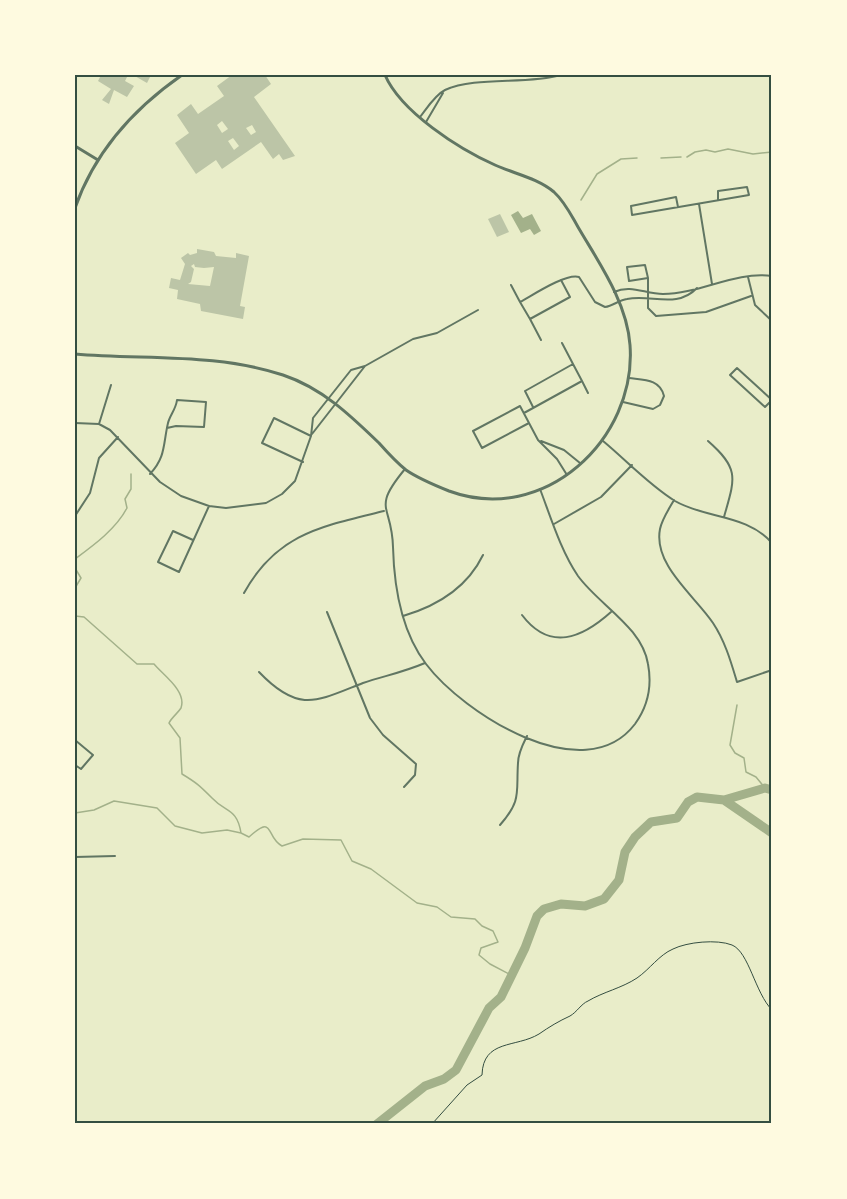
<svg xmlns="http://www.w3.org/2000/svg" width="847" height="1199" font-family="'Exo 2',sans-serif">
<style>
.water{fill:#a3b18a}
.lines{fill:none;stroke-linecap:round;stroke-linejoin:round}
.stream{stroke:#a3b18a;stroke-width:1.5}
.river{stroke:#a3b18a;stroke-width:9}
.building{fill:#bcc5a7;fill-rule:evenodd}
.path{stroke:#344e41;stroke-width:1}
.minor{stroke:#617663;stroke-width:2}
.tertiary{stroke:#617663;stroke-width:3}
.neatline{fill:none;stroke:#344e41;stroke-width:2}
</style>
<rect width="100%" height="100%" fill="#e9edc9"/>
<path class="water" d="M518 211 523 218 532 214 541 231 534 235 530 229 521 233 511 215Z"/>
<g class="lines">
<path class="stream" d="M687 157 695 152 706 150 715 152 728 149 753 154 772 152
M661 158 681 157
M581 200 597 174 621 159 637 158
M75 559C94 545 116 529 127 508L125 499 131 489V474
M75 568 81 578 75 588
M75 616 84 617 137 664H154C163 675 187 691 181 708 178 713 172 717 169 723L180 738 182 774C197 783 200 786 212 798 226 813 237 808 241 833L249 837C275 813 265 837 282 846L303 839 341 840 352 861 371 869 417 903 437 907 451 917 475 919 482 926 493 931 498 942 481 948 479 955 490 964 511 975
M737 705 730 745 735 753 744 758 746 772 756 777 765 788
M75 813 94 810 114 801 157 808 175 826 202 833 227 830 241 833"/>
<path class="river" d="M724 800 772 833
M377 1124 425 1086 444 1079 456 1070 489 1008 501 997 525 948 537 916 544 909 561 904 585 906 604 899 619 880 625 852 635 837 651 822 677 818 688 802 697 797 724 800 765 788 772 790"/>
</g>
<path class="building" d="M101 75H128L125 81 134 86 127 97 114 90 109 104 102 100 111 89 98 81Z
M133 75H151L147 83Z
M232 75H265L271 84 254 97 295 156 283 160 279 154 273 159 261 142 222 169 216 160 196 174 175 143 189 133 177 115 191 104 198 114 224 96 217 86ZM222 121 228 129 222 133 217 125ZM252 125 256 132 251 135 246 128ZM233 138 239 146 234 150 228 141Z
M500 214 509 232 497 237 488 219Z
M197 249 214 252 216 256 236 258V253L249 256 240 306 245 307 243 319 201 311 200 304 177 299 178 290 169 288 171 278 180 280 185 264 181 258 188 253 190 255 197 253ZM194 264 195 267 204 268 214 267 210 286 188 284 191 282 194 269 191 266Z"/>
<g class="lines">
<path class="path" d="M432 1124 467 1085 482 1075C483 1039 516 1048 539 1034 549 1027 559 1021 570 1016 577 1012 581 1004 588 1001 603 992 622 988 637 978 650 969 659 955 673 949 687 942 717 939 732 945 749 952 755 993 772 1010"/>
<path class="minor" d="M420 117C427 108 435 95 445 90 476 76 526 85 561 75
M426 122 443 93
M699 204 712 284
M678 207 676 197 631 206 632 215 749 195 747 187 718 191V200
M748 277 755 305 772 321
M648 278 645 265 627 267 629 281 648 278V308L656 316 706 312 751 296
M561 280 570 297 530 319 520 302C533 295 566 273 579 277L595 302 605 307C613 306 619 300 627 299 651 294 677 309 697 288
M511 285 520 302
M614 292C631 284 645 294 663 294 700 294 734 271 772 276
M530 319 541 340
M562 343 573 364
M582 381 588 393
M772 400 737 368 730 375 765 407 772 400
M623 402 653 409 660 405 664 396C660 379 644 380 629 378
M524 413 582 381 573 364 525 391 533 407
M75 423 99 424 110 430 160 482 181 496 209 506 226 508 266 503 282 494 295 481 311 436 313 418 351 370 365 366 413 339 437 333 478 310
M529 423 482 448 473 431 520 406 538 440 557 459 567 475
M99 424 111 385
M312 434 365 366
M541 441 564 450 580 463
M603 441C626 460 649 485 675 501 706 519 747 514 772 543
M708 441C740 469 735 478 724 517
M303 462 262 443 274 418 311 436
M405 469C371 510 392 504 393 547 394 586 401 631 426 664 463 713 584 791 635 724 648 706 652 685 648 664 642 627 599 605 578 576 561 551 551 518 540 489
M150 474C166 457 163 444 168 423 170 415 176 409 177 400L206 402 204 427 176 426 167 428
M674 500C669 509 662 519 660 529 653 565 695 596 713 623 725 641 731 662 737 682L772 670
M75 516 90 493 99 458 118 437
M554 524 601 497 632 465
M193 540 173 531 158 562 179 572 209 506
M244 593C277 533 323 526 384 511
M327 612 370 718 383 735 416 764 415 775 404 787
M522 615C550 652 582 638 611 612
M403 616C437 606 467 588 483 555
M259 672C299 714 317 701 363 683 384 676 404 672 425 663
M75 740 93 755 81 769 75 765
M500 825C522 800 516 793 518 763 518 753 523 744 527 736
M75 857 115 856"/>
<path class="tertiary" d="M75 146 98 160
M75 208C95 151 133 109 182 75
M75 354C144 360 217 353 283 375 322 388 350 415 379 443 387 452 396 462 406 470 419 479 434 485 449 491 544 526 637 439 630 345 627 302 599 263 578 227 571 215 565 202 554 192 537 178 515 174 495 165 459 149 401 112 385 75"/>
</g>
<rect width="847" height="1199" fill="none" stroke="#fefae0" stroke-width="153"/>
<rect x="76" y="76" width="694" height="1046" class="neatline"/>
</svg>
